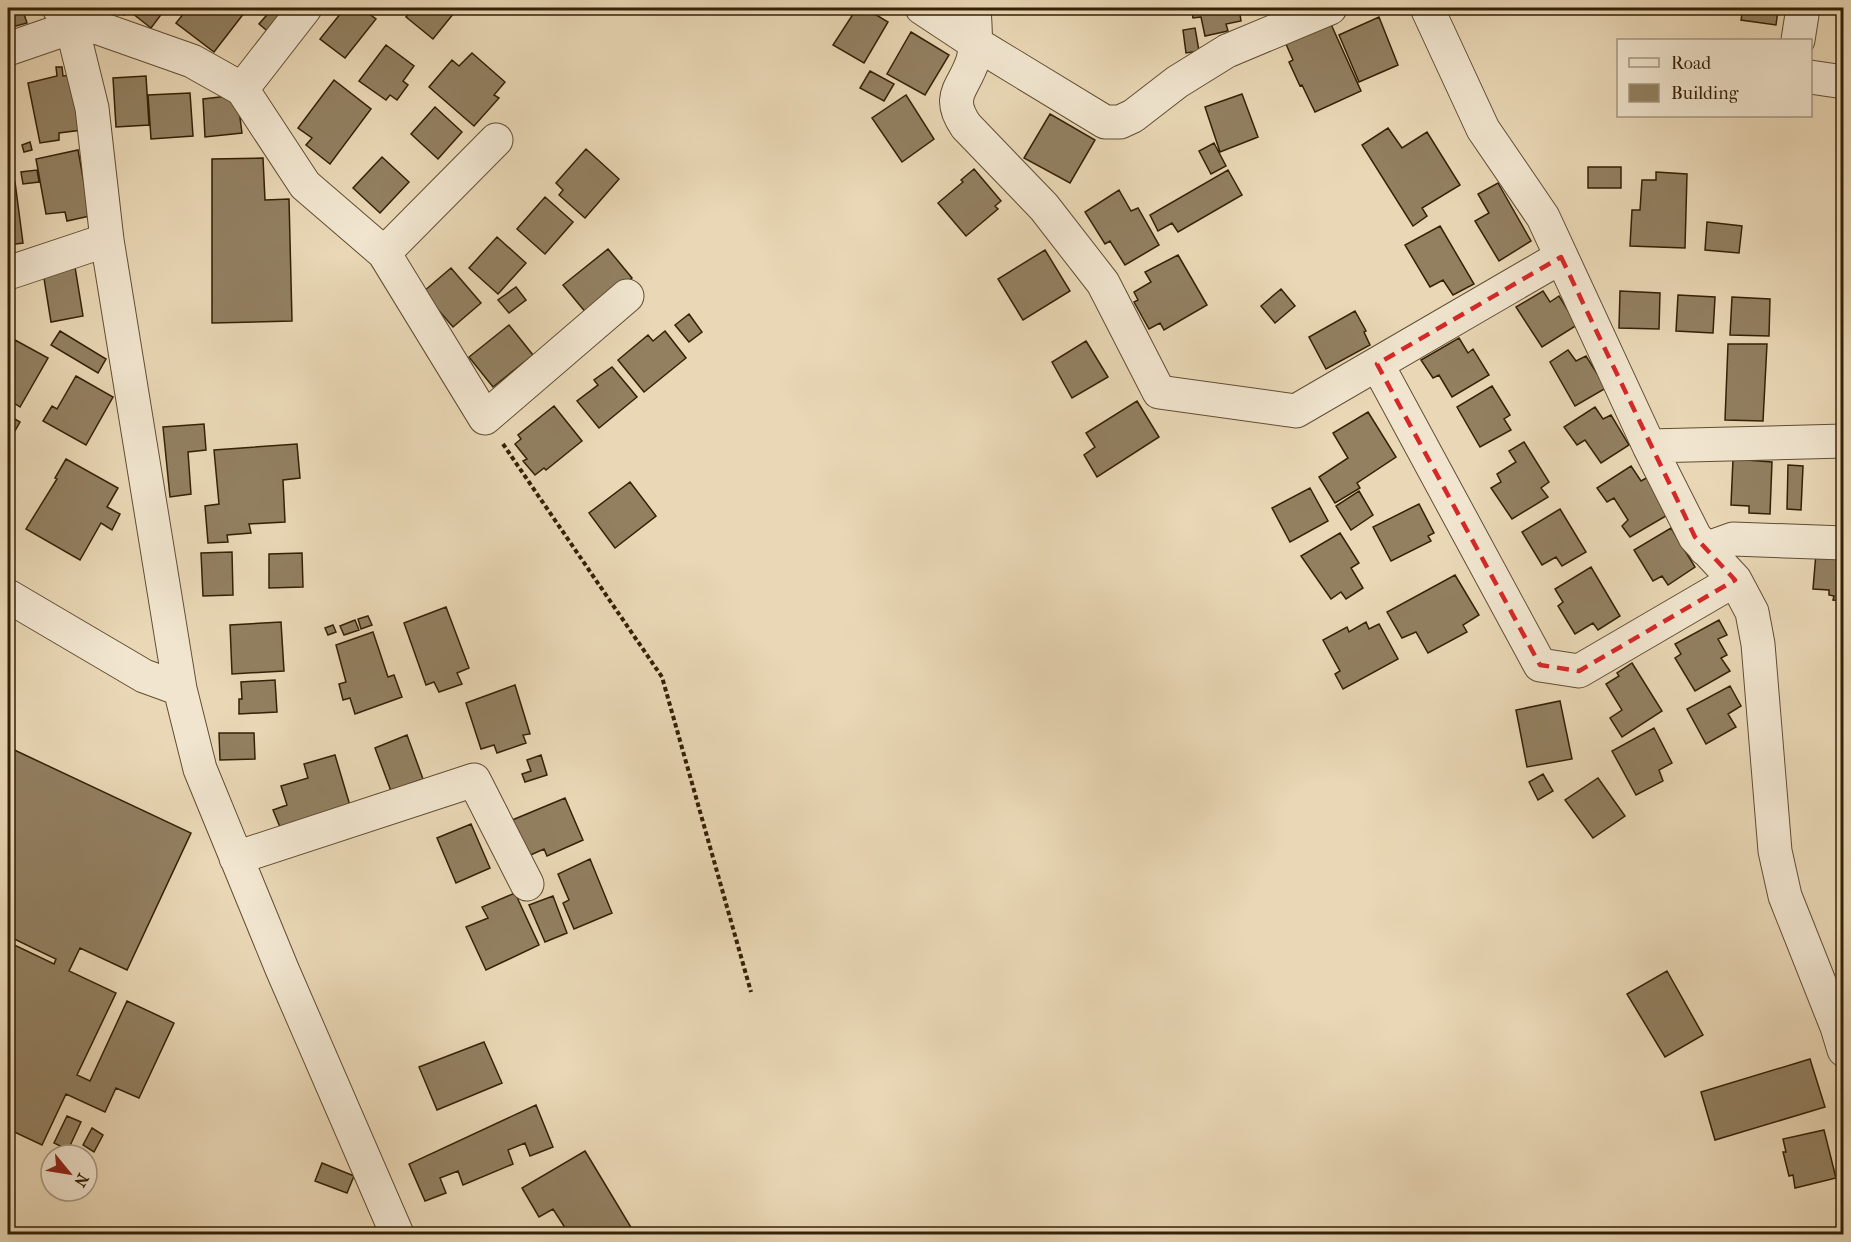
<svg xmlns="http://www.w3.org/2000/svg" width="1851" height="1242" font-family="'IM FELL French Canon',serif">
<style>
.building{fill:#928061;stroke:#342106;stroke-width:1.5}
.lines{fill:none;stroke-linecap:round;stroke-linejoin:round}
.minor-casing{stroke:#614e32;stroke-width:35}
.path{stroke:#342106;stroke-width:4;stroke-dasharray:4.5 3;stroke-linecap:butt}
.minor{stroke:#f1e5cf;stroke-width:33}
.marked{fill:none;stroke:#d62828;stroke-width:4.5;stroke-dasharray:12 8;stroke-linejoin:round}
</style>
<rect width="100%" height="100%" fill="#e9d7b5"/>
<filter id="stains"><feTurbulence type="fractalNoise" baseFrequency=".00333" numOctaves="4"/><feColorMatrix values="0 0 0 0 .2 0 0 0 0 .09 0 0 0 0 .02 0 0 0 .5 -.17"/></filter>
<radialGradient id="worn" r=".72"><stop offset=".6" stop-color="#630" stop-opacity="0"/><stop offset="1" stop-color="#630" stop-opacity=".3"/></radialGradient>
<path class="building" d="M8 8H22L27 23 8 28Z
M113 8H166L151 28 128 10 124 15Z
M188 8H248L214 52 176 23Z
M273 8H291L271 34 259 24Z
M345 8H361L376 19 345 58 320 39Z
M414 8H458L433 39 406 17Z
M857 8H865L888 22 864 63 833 45Z
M1191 8H1239L1241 21 1226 24 1228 31 1205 36 1201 17 1193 18Z
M1743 8H1782L1781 10H1778L1776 25 1741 20Z
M1379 17 1398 65 1359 82 1339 35Z
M1330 22 1361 91 1315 112 1302 85 1300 86 1289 62 1293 60 1285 42Z
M1195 28 1199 51 1186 53 1183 30Z
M911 32 949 55 925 95 887 74Z
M386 45 414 66 403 81 408 85 397 100 390 95 386 100 359 81Z
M472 53 505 82 494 95 499 98 474 126 429 87 452 60 459 66Z
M56 67H62L63 76 73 75 82 130 59 133V140L40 143 28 83 57 76Z
M870 71 894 84 884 101 860 88Z
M146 76 149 125 116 127 113 78Z
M334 80 371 109 330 164 306 145 312 138 298 128Z
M190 93 193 136 151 139 148 95Z
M1242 94 1258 137 1220 152 1205 107Z
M237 95 242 133 205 137 203 99Z
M906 95 934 139 902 162 872 118Z
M435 107 462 132 438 159 411 134Z
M1050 114 1095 140 1070 183 1024 158Z
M1388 128 1402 148 1427 132 1460 185 1422 208 1427 216 1413 226 1362 145Z
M30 142 32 150 24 152 22 145Z
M1214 143 1226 166 1211 174 1199 151Z
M586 149 619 179 585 218 559 195 563 190 556 183Z
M78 150 90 216 67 221 65 212 46 214 36 159Z
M382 157 409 182 380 213 353 188Z
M263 158 265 200 289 199 292 321 212 323V159Z
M1588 167H1621V188H1588Z
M974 169 1001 201 995 206 998 209 966 236 938 203 963 182 961 180Z
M37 170 39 182 23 184 21 172Z
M1228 170 1242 195 1178 232 1172 223 1158 231 1150 215Z
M1656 172 1687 174 1685 248 1630 246 1632 210H1640L1642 180H1656Z
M15 182 23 243 8 245V183Z
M1498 183 1531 241 1499 261 1475 221 1489 213 1478 194Z
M1119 190 1131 211 1138 208 1159 245 1125 265 1110 241 1105 244 1085 212Z
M545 197 573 222 545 254 517 229Z
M1707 222 1742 226 1739 253 1705 250Z
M1440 226 1474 284 1453 295 1443 280 1430 287 1405 245Z
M497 237 526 263 498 294 469 268Z
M608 249 632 278 587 314 563 285Z
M1045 250 1070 291 1023 320 998 279Z
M1178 255 1207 305 1164 330 1160 323 1149 329 1134 302 1138 300 1134 292 1151 282 1145 272Z
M75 267 83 316 51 322 43 272Z
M451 268 481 303 453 327 423 292Z
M516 287 526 300 509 313 498 300Z
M1281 289 1295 306 1275 323 1261 306Z
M1543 291 1550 302 1559 296 1577 325 1542 347 1516 307Z
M1620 291 1660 293 1659 329 1619 328Z
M1678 295 1715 297 1713 333 1676 331Z
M1732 297 1770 299 1769 336 1730 335Z
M1355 311 1366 331 1364 332 1370 345 1326 369 1309 337Z
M689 314 702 332 689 342 675 325Z
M509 325 533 355 493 387 469 357Z
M60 331 106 359 98 373 51 345Z
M665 331 686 358 644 392 618 360 648 335 653 341Z
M1459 338 1468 353 1473 349 1489 375 1452 397 1439 375 1433 378 1421 360Z
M15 340 48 358 20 407 8 399V355Z
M1086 341 1108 377 1072 398 1052 362Z
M1728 344H1767L1763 421 1725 420Z
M1568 350 1576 361 1586 356 1606 388 1575 406 1550 362Z
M612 367 637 397 599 428 577 401 598 385 594 380Z
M76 376 113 397 86 445 43 421 52 406 57 409Z
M1492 386 1510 415 1504 419 1511 430 1480 447 1457 407Z
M1137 401 1159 437 1097 477 1084 455 1095 447 1086 433Z
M554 406 582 441 546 470 544 468 535 475 523 461 527 459 515 444 521 439 518 435Z
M1595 407 1603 419 1611 415 1629 445 1601 463 1585 440 1577 445 1564 427Z
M1368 412 1396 457 1357 483 1360 488 1335 503 1319 477 1348 458 1333 433Z
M8 415 20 422 8 443Z
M204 424 206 450 188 452 191 494 170 497 163 427Z
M1524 442 1549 482 1541 488 1548 497 1512 519 1491 488 1501 482 1497 474 1516 462 1509 451Z
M297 444 300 478 283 480 285 522 249 524 251 533 227 535 228 542 208 543 205 506 219 504 214 450Z
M66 459 118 488 107 507 120 514 112 530 101 523 80 560 26 529 57 479 55 478Z
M1733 459 1772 462 1770 514 1749 513V506L1731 505Z
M1843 462H1844V506H1841Z
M1788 465 1803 466 1801 510 1787 509Z
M1631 466 1641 481 1648 477 1671 513 1630 537 1622 526 1628 520 1614 498 1607 502 1597 488Z
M630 482 656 516 615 548 589 513Z
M1310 488 1328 521 1290 542 1272 508Z
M1359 491 1373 515 1351 530 1336 506Z
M1419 504 1434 533 1428 536 1431 541 1391 561 1373 527Z
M1560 509 1586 552 1562 566 1556 557 1542 565 1522 532Z
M1671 528 1695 567 1668 585 1662 576 1653 581 1634 550Z
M1340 533 1359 563 1351 568 1363 588 1346 599 1341 592 1331 599 1301 556Z
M232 552 233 595 203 596 201 553Z
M302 553 303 587 269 588V554Z
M1816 553 1844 556V601L1833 600 1834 596 1829 595V590L1813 589Z
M1591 567 1620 616 1598 630 1593 623 1575 634 1558 606 1563 602 1555 589Z
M1455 575 1479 615 1463 625 1467 632 1428 653 1416 632 1402 638 1387 612Z
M446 607 469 668 457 673 462 684 439 692 434 682 426 685 404 623Z
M368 616 372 625 361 629 358 619Z
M355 620 359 630 344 635 340 626Z
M1719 620 1727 635 1718 639 1727 655 1721 658 1730 671 1695 691 1675 658 1681 654 1675 644Z
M281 622 284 671 232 674 230 625Z
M1366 622 1369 629 1379 624 1398 659 1343 689 1335 674 1340 671 1323 640 1347 627 1349 632Z
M333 625 336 632 328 635 325 628Z
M373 632 388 677 394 675 402 697 355 714 350 698 343 700 339 684 346 682 336 645Z
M1632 663 1662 711 1622 737 1610 718 1622 710 1606 684 1619 676 1617 673Z
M275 680 277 712 239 714V699H242L241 682Z
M515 685 530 734 523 735 526 743 497 753 494 745 481 749 466 703Z
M1730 686 1741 706 1728 714 1736 727 1706 744 1687 709Z
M1560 701 1572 759 1527 767 1516 710Z
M1654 728 1672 763 1659 770 1663 781 1636 795 1612 751Z
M219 733H254L255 759 220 760Z
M407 735 423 779 391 791 375 748Z
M8 747 191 833 127 970 80 948 69 971 116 993 77 1075 90 1081 127 1001 174 1023 139 1098 116 1088 105 1112 66 1094 42 1145 8 1129V942L54 964 56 959 8 936Z
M335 755 351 809 282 832 273 810 287 805 281 786 308 778 304 764Z
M541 755 547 775 525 782 522 774 531 771 527 760Z
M1543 774 1553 791 1538 800 1529 782Z
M1598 778 1625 816 1593 838 1565 800Z
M565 798 583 840 547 856 544 849 526 857 510 821Z
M471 824 490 868 456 883 437 838Z
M590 859 612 913 574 929 563 903 569 900 558 874Z
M515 893 539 945 486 970 466 927 488 918 482 907Z
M553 896 567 933 545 942 529 905Z
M1667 971 1703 1035 1665 1057 1627 994Z
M484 1042 502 1083 437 1110 419 1067Z
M1810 1059 1825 1107 1715 1140 1701 1092Z
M536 1105 553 1147 530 1156 525 1143 508 1150 513 1164 463 1185 458 1171 440 1178 446 1193 425 1201 409 1164Z
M67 1116 81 1122 68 1150 54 1143Z
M92 1128 103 1135 94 1152 83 1145Z
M1824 1130 1836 1178 1795 1188 1793 1175 1789 1176 1783 1152H1786L1783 1139Z
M585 1151 635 1234H569L553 1209 539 1217 522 1188Z
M322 1163 354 1176 347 1193 315 1181Z"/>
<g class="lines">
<defs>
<path id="minor" d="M59 8 72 27 92 108 107 240 180 689 200 769 282 969 397 1234
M922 8 975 43 1105 122H1120L1133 116 1177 82 1227 51 1330 8
M974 8C975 25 977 44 973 60 964 89 945 95 966 126L1044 207 1103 283 1159 392 1296 411 1561 257
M1427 8 1483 129 1543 217 1649 446 1695 537 1735 580 1752 612 1758 644 1775 851 1785 896 1837 1027 1844 1050
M1798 40 1803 8
M8 49 72 27 90 25 192 61 242 89 305 8
M1810 77 1844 82
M242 89 305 185 384 253 485 418 627 296
M384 253 496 140
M8 273 107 240
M1377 364 1540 665 1579 671 1735 580
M1649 446 1844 441
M1705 549 1733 539 1844 543
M8 596 144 676 180 689
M236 858 474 780 527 884"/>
</defs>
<use href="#minor" class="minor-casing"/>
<path class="path" d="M503 444 662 677 751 992"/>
<use href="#minor" class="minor"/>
</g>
<path class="marked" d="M1561 257 1695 537 1735 580 1579 671 1540 665 1377 364Z"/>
<rect width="1851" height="1242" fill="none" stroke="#e9d7b5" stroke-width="30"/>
<rect x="9" y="9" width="1833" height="1224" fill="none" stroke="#342106" stroke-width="3"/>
<rect x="15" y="15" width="1821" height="1212" fill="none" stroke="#342106" stroke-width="1.5"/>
<rect x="1617" y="39" width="195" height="78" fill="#f1e5cf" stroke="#a5977f" stroke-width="1.5"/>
<rect x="1629" y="58" width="30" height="9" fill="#f1e5cf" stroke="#a5977f" stroke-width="1.5"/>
<text x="1671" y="69" font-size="18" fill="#342106">Road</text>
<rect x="1629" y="84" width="30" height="18" fill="#928061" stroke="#a5977f" stroke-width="1.5"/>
<text x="1671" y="99" font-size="18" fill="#342106">Building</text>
<g transform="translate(69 1173) rotate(120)"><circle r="28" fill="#f1e5cf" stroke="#a5977f" stroke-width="1.5"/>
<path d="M0-4.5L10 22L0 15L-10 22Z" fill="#8f2418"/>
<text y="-9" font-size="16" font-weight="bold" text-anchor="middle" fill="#342106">N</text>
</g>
<rect width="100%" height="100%" filter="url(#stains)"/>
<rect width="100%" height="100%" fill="url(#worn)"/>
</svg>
